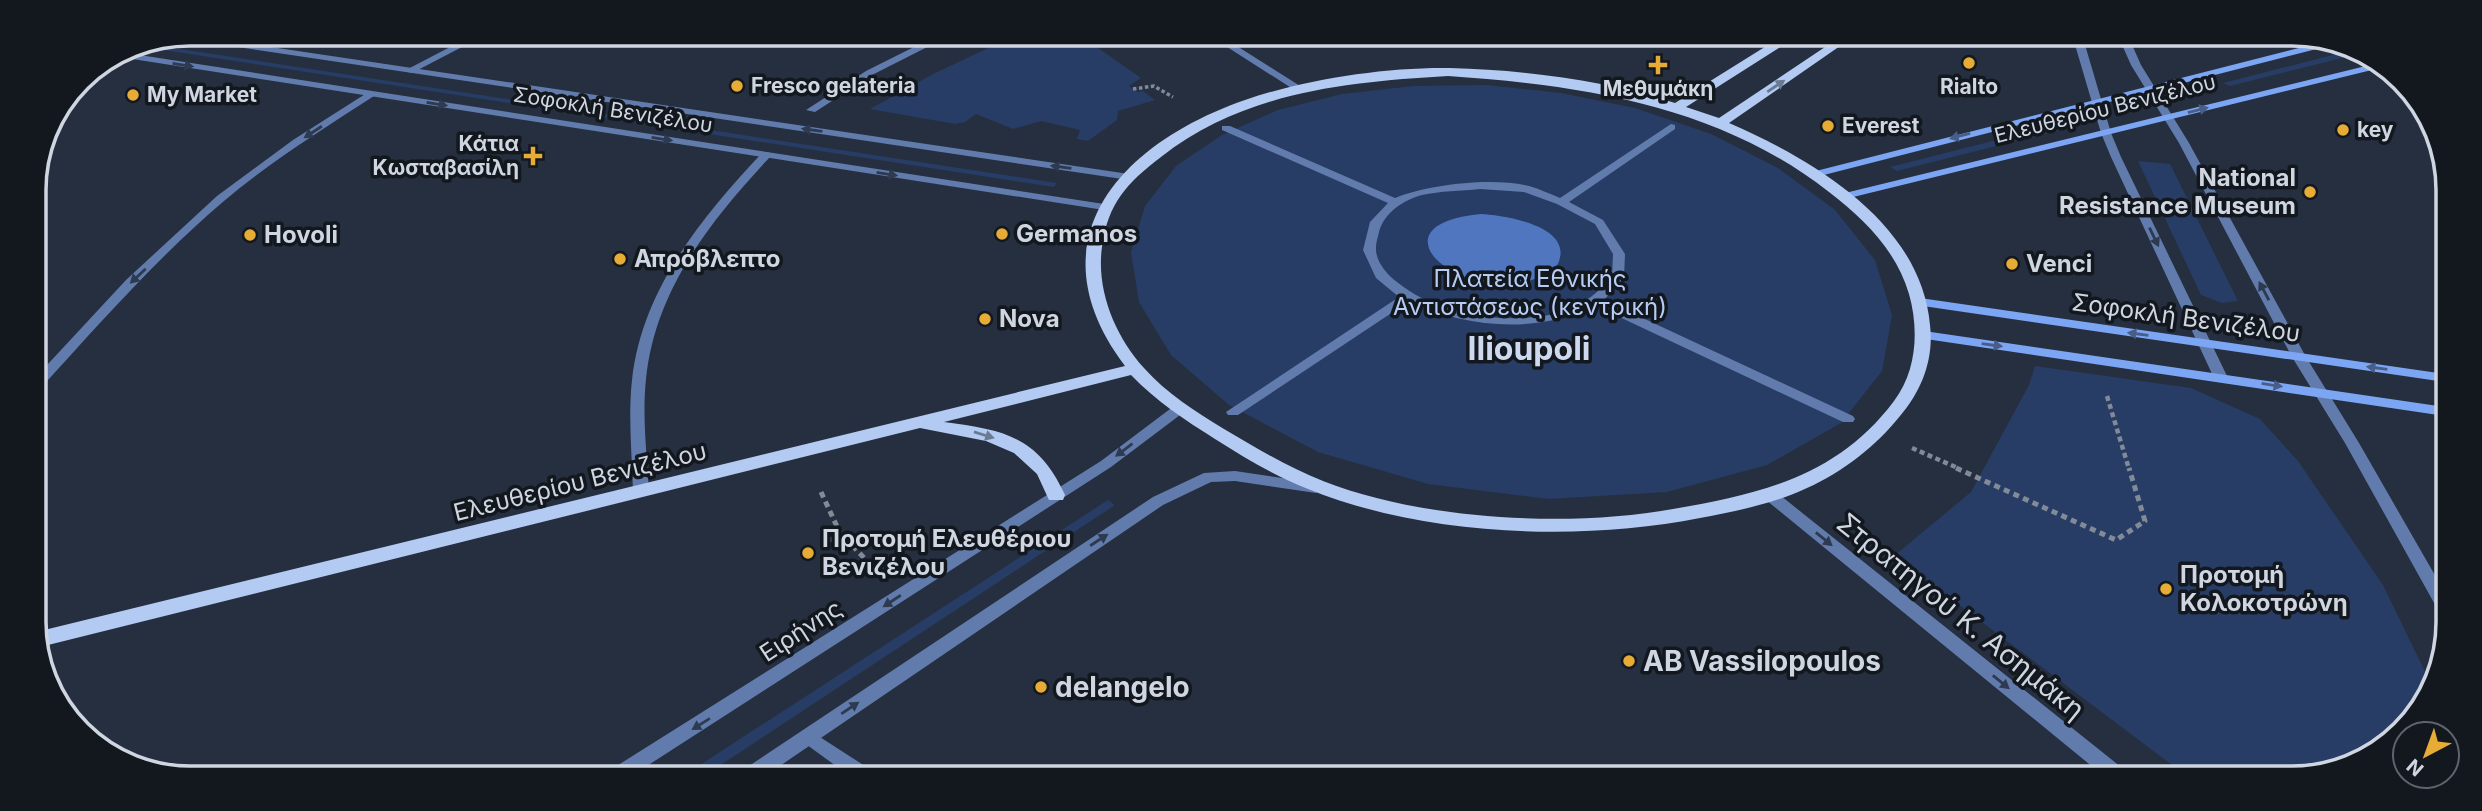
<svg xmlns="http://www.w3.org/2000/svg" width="2482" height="811" font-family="Inter,sans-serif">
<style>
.green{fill:#273d65}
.water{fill:#4f76bf}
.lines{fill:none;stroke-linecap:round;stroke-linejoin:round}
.path-far2{stroke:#828a98;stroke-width:3.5;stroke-dasharray:3.5 2.5;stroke-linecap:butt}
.path-far1{stroke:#828a98;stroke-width:4.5;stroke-dasharray:5 3.5;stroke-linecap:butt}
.path{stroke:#828a98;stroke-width:5;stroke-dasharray:6 4.5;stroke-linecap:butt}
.pedestrian{fill:#617cac;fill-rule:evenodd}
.minor{fill:#617cac;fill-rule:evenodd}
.tertiary{fill:#617cac;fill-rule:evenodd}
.secondary{fill:#7ca6f4;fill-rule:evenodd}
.primary{fill:#b3caf2;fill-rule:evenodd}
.oneway{fill:#2e3a50}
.oneway2{fill:#6b7993}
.oneway3{fill:#485e89}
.poi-dot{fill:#e7ac36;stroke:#13171e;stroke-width:2.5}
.labels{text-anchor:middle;stroke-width:7;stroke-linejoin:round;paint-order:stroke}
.far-poi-label{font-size:21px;font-weight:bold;fill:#cfd6e1;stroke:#13171e;text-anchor:start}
.far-street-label{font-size:21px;fill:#cfd6e1;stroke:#13171e}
.poi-label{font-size:24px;font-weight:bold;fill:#cfd6e1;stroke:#13171e;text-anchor:start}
.park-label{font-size:24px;fill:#b6ccf4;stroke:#13171e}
.street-label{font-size:24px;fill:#cfd6e1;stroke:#13171e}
.near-street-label{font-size:28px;fill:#cfd6e1;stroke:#13171e}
.near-poi-label{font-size:28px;font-weight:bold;fill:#cfd6e1;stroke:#13171e;text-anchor:start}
.district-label{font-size:32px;font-weight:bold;fill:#cdd9ef;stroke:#13171e}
.rim{fill:none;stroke:#cfd6e1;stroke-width:3.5}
</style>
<rect width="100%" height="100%" fill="#252f3f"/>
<path class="green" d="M1016 35 1081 36 1141 78 1129 86 1138 92 1143 91 1155 100 1118 111 1117 120 1088 141 1077 139 1080 130 1041 121 1013 129 976 114 965 122 955 124 870 109 933 74Z
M141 43 1057 183 1054 187 131 45Z
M2352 50 2358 54 2230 86 2223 83Z
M1486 85 1561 93 1635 108 1711 134 1778 168 1835 210 1875 260 1892 315 1882 371 1841 423 1767 465 1667 492 1549 499 1428 484 1318 452 1229 405 1171 355 1139 302 1131 252 1145 206 1176 166 1222 135 1278 110 1342 94 1413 86Z
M2052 126 2060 130 1897 171 1890 167Z
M2138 161 2170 164 2238 301 2222 303 2201 295Z
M2035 366 2191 388 2260 419 2298 461 2383 585 2430 682 2388 745 2302 777H2188L1894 556 1971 492 2029 385Z
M1108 500 1115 505 707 774H686Z"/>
<path class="water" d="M1481 214C1502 215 1572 225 1559 261 1555 273 1539 278 1528 281 1452 299 1372 224 1481 214Z"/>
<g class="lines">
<path class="path-far2" d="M1133 89 1154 86 1173 97"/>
<path class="path-far1" d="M2107 396 2129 469
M1912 448 1960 469"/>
<path class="path" d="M1956 468 2116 540 2145 521 2129 468
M821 492 840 533 872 566
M827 541 841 536"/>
<path class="pedestrian" d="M938 35H951L872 75 815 112 806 110 866 71Z
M1671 124 1675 125V129L1569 202 1603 220 1625 254 1624 278 1604 300 1853 416 1855 419 1853 422H1843L1596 306C1535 334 1469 328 1408 302L1238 415H1228L1226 412 1399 297 1376 278 1363 250 1370 222 1388 203 1222 130V126H1230L1395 198C1429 184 1493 177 1529 186 1540 189 1550 194 1560 198ZM1480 189 1524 192 1557 204 1595 224 1613 254 1612 277C1598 292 1585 304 1565 311 1513 327 1438 316 1397 282 1387 275 1375 261 1376 247 1376 242 1378 237 1379 232 1384 213 1403 200 1422 195 1440 191 1461 191 1480 189Z"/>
<path class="minor" d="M475 34H487L412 73 404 71Z
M1210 36H1221L1305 89 1296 91Z
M370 91 375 94 374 96C323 129 270 162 224 201 157 258 99 324 40 389L35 390V378L126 280 217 196 293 140Z
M766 152 770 153V157C711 220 655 290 646 379 642 416 647 455 649 492L646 496H636L633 492C632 455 628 417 632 380 642 289 702 217 762 153Z
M1771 491 1776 492 2126 771 2128 777H2105L1766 500 1763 496 1766 492Z
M809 730 868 768 870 774H847L803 742 800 737 803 732Z"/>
<path class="tertiary" d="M183 34 1129 174 1135 177 1129 180 171 37Z
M2073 38H2083L2111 133 2121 157 2228 378 2226 381H2216L2214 378 2111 157 2101 133Z
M2119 38H2129L2141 65 2189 143 2306 357 2359 443 2444 591V612L2438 610 2345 443 2292 357 2179 143 2131 65Z
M120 52 1104 204 1110 207 1104 210 113 56Z
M1179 405 1186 409 1184 412 1111 467 636 773H613L615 767 1101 461 1174 406Z
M1235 471 1316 483 1324 488 1316 493 1235 481 1211 482 1163 505 768 774H744L746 768 1153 497 1204 473Z"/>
<path class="secondary" d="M2334 39 2340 43 1816 177 1810 174 1812 172Z
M2374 64 2380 68 1845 199 1839 196 1845 193Z
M1920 298 2445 374V382L1916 305 1914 302 1916 299Z
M1924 331 2445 407V416L1919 338 1917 335 1919 332Z"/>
<path class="primary" d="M1781 37H1796L1686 107 1719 118 1840 37H1853L1729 123C1814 160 1921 223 1930 325 1934 359 1922 390 1900 416 1876 446 1843 472 1807 488 1773 504 1737 511 1700 518 1578 542 1424 536 1308 489 1275 476 1245 458 1215 439 1185 420 1156 401 1131 375L944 422C1004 430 1038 436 1065 495L1063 500H1049L1037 474 1014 453 986 441 920 428 36 648V632L1125 366C1030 240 1121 143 1245 100 1306 79 1386 67 1450 68 1524 70 1604 80 1675 103ZM1448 76C1584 85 1719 106 1829 192 1864 219 1896 250 1909 294 1919 329 1917 371 1894 401 1838 476 1761 494 1673 509 1569 528 1422 520 1323 481 1288 467 1256 448 1224 429 1196 412 1166 393 1144 368 1115 336 1096 290 1102 247 1108 203 1127 183 1161 157 1244 92 1346 82 1448 76Z"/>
</g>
<defs><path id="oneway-solid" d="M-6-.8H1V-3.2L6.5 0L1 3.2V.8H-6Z" transform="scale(1.75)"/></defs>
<g class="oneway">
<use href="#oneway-solid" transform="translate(183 65) rotate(9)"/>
<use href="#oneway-solid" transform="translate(437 104) rotate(9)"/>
<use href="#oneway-solid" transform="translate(812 130) rotate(-172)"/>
<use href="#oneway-solid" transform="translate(313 132) rotate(147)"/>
<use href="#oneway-solid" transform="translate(662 139) rotate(9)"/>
<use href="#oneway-solid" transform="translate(1061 167) rotate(-172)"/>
<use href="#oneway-solid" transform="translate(887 174) rotate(9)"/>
<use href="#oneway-solid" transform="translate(2154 237) rotate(64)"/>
<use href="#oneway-solid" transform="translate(138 276) rotate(137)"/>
<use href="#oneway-solid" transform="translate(2264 291) rotate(-118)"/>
<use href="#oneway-solid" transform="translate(1124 450) rotate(143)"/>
<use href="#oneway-solid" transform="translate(1824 539) rotate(39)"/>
<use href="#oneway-solid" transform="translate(1099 540) rotate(-33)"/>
<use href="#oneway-solid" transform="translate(892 601) rotate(147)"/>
<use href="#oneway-solid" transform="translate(2001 682) rotate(39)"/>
<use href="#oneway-solid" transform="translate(850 708) rotate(-34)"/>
<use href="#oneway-solid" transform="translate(701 724) rotate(148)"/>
</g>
<g class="oneway2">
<use href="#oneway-solid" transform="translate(1776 86) rotate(-34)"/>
<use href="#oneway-solid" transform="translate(984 435) rotate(17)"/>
</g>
<g class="oneway3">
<use href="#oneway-solid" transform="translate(2198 110) rotate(-14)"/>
<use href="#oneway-solid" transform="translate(1960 136) rotate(165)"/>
<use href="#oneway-solid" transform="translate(2138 334) rotate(-172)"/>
<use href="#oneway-solid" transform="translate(1992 345) rotate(8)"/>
<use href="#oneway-solid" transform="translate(2377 368) rotate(-172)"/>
<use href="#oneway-solid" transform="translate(2272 385) rotate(9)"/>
</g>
<g class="poi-dot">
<circle cx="1969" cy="63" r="7"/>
<path d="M1654.5 54.5h7v7h7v7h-7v7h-7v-7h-7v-7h7z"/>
<circle cx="737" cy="86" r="7"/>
<circle cx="133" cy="95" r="7"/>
<circle cx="1828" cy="126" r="7"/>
<circle cx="2343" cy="130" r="7"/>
<path d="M529.5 145.5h7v7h7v7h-7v7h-7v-7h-7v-7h7z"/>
<circle cx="2310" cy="192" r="7"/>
<circle cx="1002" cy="234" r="7"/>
<circle cx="250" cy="235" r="7"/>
<circle cx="620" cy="259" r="7"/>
<circle cx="2012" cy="264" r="7"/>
<circle cx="985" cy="319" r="7"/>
<circle cx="808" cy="553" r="7"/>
<circle cx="2166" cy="589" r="7"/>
<circle cx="1629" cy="661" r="7"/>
<circle cx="1041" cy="687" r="7"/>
</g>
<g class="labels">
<g class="far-poi-label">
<text x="751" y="93">Fresco gelateria</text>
<text x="1969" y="94" text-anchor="middle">Rialto</text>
<text x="1658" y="96" text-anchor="middle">Μεθυμάκη</text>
<text x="147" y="102">My Market</text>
<text x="1842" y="133">Everest</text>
<text x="2357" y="137">key</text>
<text x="519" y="151" text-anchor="end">Κάτια<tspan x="519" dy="24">Κωσταβασίλη</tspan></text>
</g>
<g class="far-street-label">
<text transform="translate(2105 109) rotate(-14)" y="7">Ελευθερίου Βενιζέλου</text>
<text transform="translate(613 110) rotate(9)" y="7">Σοφοκλή Βενιζέλου</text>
</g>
<g class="poi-label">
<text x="2296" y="186" text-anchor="end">National<tspan x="2296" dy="28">Resistance Museum</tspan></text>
<text x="1016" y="242">Germanos</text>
<text x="264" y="243">Hovoli</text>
<text x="634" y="267">Απρόβλεπτο</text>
<text x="2026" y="272">Venci</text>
<text x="999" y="327">Nova</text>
<text x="822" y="547">Προτομή Ελευθέριου<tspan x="822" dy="28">Βενιζέλου</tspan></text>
<text x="2180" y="583">Προτομή<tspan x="2180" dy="28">Κολοκοτρώνη</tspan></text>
</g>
<g class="park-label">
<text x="1530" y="287">Πλατεία Εθνικής<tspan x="1530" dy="28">Αντιστάσεως (κεντρική)</tspan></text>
</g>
<g class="street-label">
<text transform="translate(2186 318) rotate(8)" y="8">Σοφοκλή Βενιζέλου</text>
<text transform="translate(580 482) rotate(-14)" y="8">Ελευθερίου Βενιζέλου</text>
<text transform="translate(801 631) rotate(-33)" y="8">Ειρήνης</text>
</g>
<g class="near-street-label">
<text transform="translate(1961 616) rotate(39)" y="10">Στρατηγού Κ. Ασημάκη</text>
</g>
<g class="near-poi-label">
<text x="1643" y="671">AB Vassilopoulos</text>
<text x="1055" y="697">delangelo</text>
</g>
<g class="district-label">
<text x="1529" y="360">Ilioupoli</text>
</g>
</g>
<path d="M0 0H2482V811H0ZM190 46H2292A144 144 0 0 1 2436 190V622A144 144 0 0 1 2292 766H190A144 144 0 0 1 46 622V190A144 144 0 0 1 190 46Z" fill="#13171e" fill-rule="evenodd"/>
<path class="rim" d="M190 46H2292A144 144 0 0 1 2436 190V622A144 144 0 0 1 2292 766H190A144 144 0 0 1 46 622V190A144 144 0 0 1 190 46Z"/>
<g transform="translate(2426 755) rotate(221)"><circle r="33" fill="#13171e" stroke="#5e636c" stroke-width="2"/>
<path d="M0-5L12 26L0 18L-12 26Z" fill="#e7ac36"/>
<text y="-10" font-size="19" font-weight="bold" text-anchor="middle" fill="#cfd6e1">N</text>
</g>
</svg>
